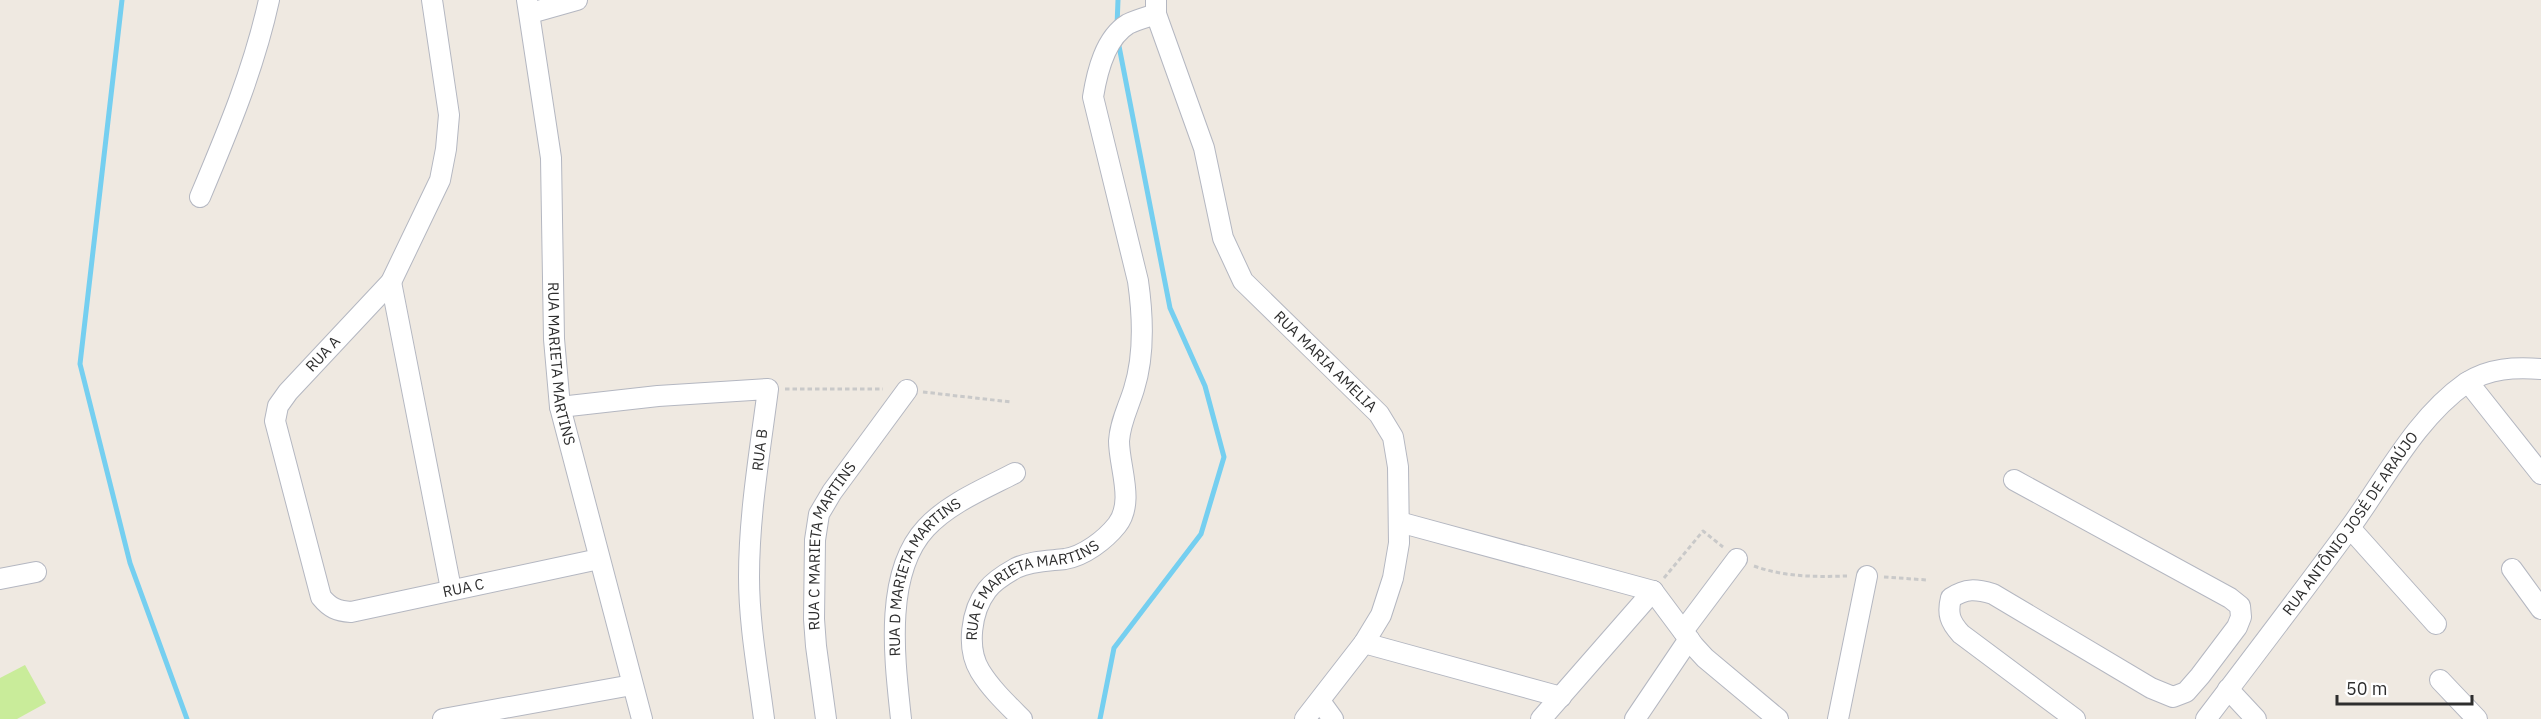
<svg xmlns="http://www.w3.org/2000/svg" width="2541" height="719" font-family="'IBM Plex Sans',sans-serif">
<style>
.pitch{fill:#c9ec9a}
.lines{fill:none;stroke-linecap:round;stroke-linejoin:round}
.stream{stroke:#75cff0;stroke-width:5}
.minor-casing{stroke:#b4b7c1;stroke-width:22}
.path{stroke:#c9c9c9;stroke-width:3;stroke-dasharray:4.5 3;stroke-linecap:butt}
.minor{stroke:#fff;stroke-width:20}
.labels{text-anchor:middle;stroke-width:4.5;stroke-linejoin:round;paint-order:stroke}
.street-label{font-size:15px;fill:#2e2e2e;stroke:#fff}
</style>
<rect width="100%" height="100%" fill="#efe9e1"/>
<path class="pitch" d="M25 665 46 703 17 719H0V678Z"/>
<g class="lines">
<path class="stream" d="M122 0 80 364 130 563 187 719
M1117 26 1118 0
M1100 719 1114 648 1201 534 1224 457 1205 386 1170 308 1118 41"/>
<defs>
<g id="minor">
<path id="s1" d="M432 0 449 115 446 149 440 180 391 282 288 392 278 406 275 421 321 597C330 608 337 611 351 612L599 559"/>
<path id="s2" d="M527 0 551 158 554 339 560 407 642 719"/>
<path id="s3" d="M1156 0V14L1204 148 1223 238 1243 281 1379 414 1393 437 1398 467 1399 543 1393 578 1381 615 1364 643 1305 719"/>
<path d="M531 13 577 0"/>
<path d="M200 197C227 133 254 69 269 0"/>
<path d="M391 282 451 589"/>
<path d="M2468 382 2541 474"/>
<path d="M560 407 658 396 768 389C760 451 749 514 749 577 749 624 758 672 764 719"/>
<path d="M2014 480 2230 598 2240 606 2241 617 2237 627 2200 676 2186 692 2173 697 2151 688 1993 594C1976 589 1966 588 1951 598 1947 614 1950 622 1961 634L2075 719"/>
<path d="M1399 522 1653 591"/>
<path d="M2350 528 2436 624"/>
<path d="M2512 569 2541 609"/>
<path d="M0 579 36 572"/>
<path d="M1653 591 1694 646 1705 658 1778 719"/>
<path d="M1683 631 1737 559"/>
<path d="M1364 643 1561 697"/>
<path d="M2440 680 2477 719"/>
<path d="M2228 689 2256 719"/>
<path d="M1320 701 1333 719"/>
<path d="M443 719 632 685"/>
<path id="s4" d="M826 719 816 646 814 619 815 540 819 514 832 492 907 390"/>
<path id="s5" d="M901 719C895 662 883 574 926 528 949 503 986 488 1015 473"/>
<path id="s6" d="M1022 719C1007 704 991 689 980 671 966 648 971 611 987 590 993 582 1007 573 1016 568 1031 561 1048 561 1065 559 1084 556 1105 540 1117 525 1135 502 1119 467 1119 441 1120 422 1129 406 1134 389 1145 354 1143 316 1138 281L1093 97C1097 72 1105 38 1128 24 1136 20 1147 17 1156 14"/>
<path d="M1541 719 1653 591"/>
<path d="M1635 719 1689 639"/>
<path d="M1838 719 1867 576"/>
<path id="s7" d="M2206 719C2254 656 2302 593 2349 529 2385 480 2415 419 2466 383 2489 368 2515 367 2541 369"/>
</g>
</defs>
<use href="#minor" class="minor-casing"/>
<path class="path" d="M785 389H883
M923 392 1011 402
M1754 566C1785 577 1814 577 1847 576
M1884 577 1927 580
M1664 578 1703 531 1723 547"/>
<use href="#minor" class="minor"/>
</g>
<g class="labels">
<g class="street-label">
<text transform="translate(323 354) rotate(-47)" y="5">RUA A</text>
<text dy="5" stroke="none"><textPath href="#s3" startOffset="411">RUA MARIA AMELIA</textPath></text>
<text dy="5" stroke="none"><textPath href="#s2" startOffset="366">RUA MARIETA MARTINS</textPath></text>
<text transform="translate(760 450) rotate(-83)" y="5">RUA B</text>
<text dy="5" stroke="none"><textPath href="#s7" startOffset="243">RUA ANTÔNIO JOSÉ DE ARAÚJO</textPath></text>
<text dy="5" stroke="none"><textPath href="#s4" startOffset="178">RUA C MARIETA MARTINS</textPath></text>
<text dy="5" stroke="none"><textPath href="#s5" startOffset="152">RUA D MARIETA MARTINS</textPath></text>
<text dy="5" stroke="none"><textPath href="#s1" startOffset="810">RUA C</textPath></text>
<text dy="5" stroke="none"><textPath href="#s6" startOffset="184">RUA E MARIETA MARTINS</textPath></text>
</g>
</g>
<path d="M2337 695v9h135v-9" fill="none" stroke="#2e2e2e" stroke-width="3"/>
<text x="2346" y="695" font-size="18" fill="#2e2e2e" stroke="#ffffff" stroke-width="4.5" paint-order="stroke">50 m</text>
</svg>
